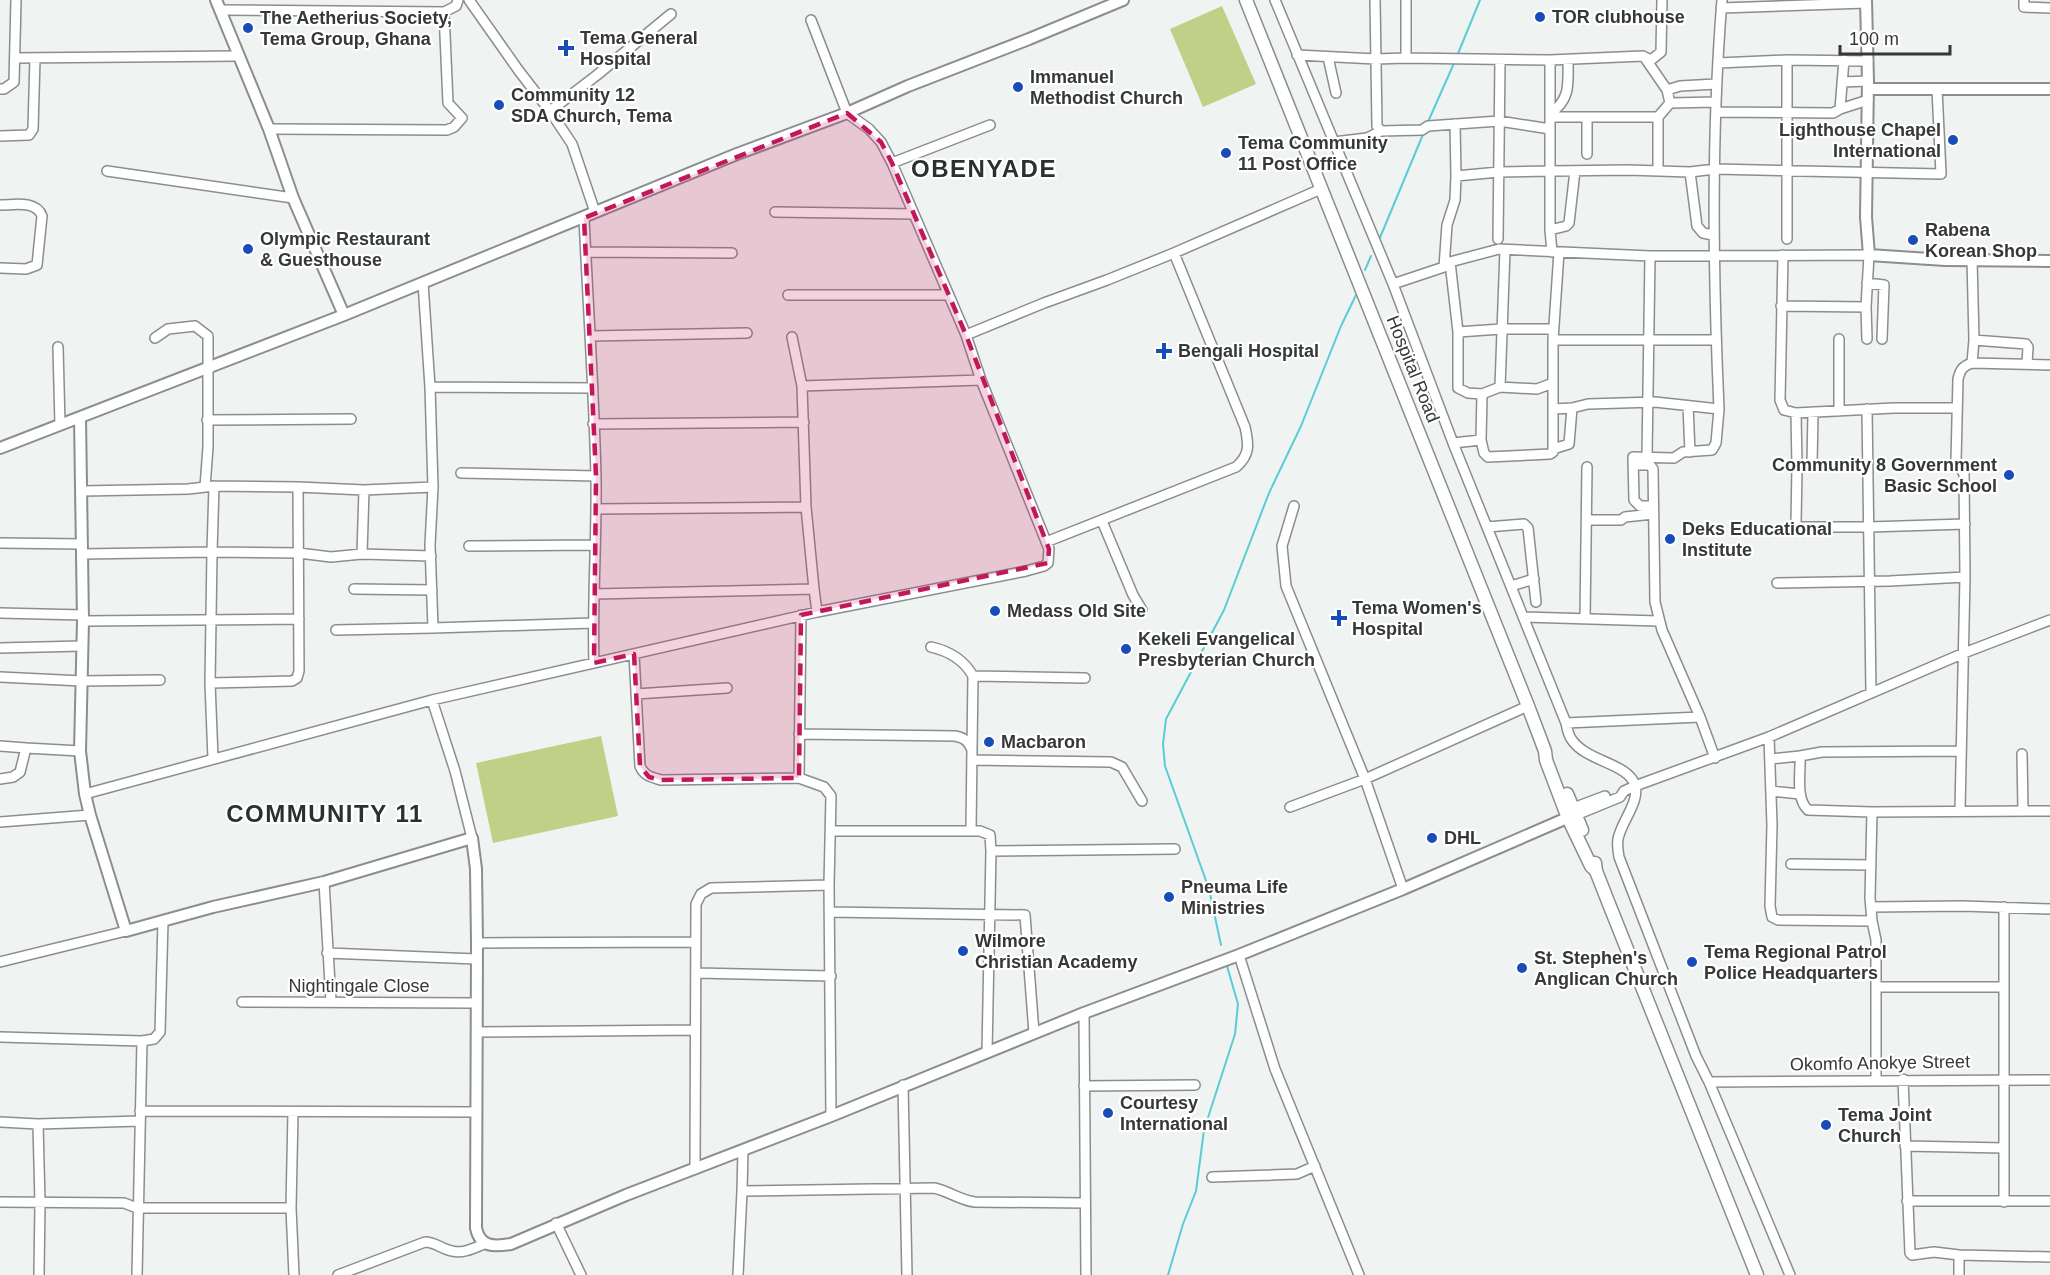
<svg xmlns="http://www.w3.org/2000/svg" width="2050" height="1275" font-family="Helvetica,sans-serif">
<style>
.garden{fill:#c0d087}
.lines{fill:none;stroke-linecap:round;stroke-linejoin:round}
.stream{stroke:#59cdd4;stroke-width:2}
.minor-casing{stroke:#8b8e8c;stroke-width:12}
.tertiary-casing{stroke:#8b8e8c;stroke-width:14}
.secondary-casing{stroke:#8b8e8c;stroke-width:15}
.minor{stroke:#fff;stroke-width:9}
.tertiary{stroke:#fff;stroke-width:10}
.secondary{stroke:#fff;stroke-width:12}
.marked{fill:#c2185b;fill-opacity:0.2;stroke:#c2185b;stroke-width:4.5;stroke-dasharray:12 8;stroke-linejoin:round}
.poi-dot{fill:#184cb8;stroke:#fff;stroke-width:2}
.labels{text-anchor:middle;stroke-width:4.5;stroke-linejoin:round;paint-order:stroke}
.poi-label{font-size:18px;font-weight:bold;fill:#363736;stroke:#fff;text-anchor:start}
.street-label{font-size:18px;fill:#363736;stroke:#fff}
.district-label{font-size:24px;font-weight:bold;letter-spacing:1.5px;fill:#2c302e;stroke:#fff}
</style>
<rect width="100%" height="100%" fill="#eff3f1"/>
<path class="garden" d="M1222 6 1256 84 1203 107 1170 29Z
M601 736 618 816 493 843 476 763Z"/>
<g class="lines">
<path class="stream" d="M1457 56 1480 0
M1427 124 1455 61
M1379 240 1424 132
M1365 270 1371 256
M1221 945 1209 889 1165 766 1163 744 1166 719 1224 610 1269 493 1301 426 1341 326 1356 295
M1168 1275 1183 1224 1196 1191 1204 1130 1235 1034 1238 1004 1227 966"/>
<defs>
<path id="minor" d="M469 0 519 71 550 111 572 144 595 212
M1275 0 1393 284 1453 443 1566 723C1567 728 1568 735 1572 740 1587 762 1628 763 1635 785 1640 802 1621 822 1618 839 1617 844 1618 851 1619 857L1696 1056 1709 1082 1790 1275
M1375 0 1377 126 1381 131 1422 130 1428 126 1499 121 1550 129
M1406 0V58
M2024 0V7L2050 8
M1721 8 1866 3
M220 10 444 12 456 6 458 0
M1297 55 1376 59 1406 58 1550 60
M1328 57 1336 93
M15 58 238 56
M1645 58 1667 90
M1787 60V239
M1718 63 1787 60 1868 61
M1842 82 1868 81
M0 89H4L14 82 16 0
M1670 103 1667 90 1680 86 1716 84
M1840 109 1844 60
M550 111 597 75 671 14
M1716 112 1833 113 1840 109 1868 100
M1550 114C1571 99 1568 84 1568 60
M1550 117H1658L1670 103 1716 102
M1587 117V154
M269 129 447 130 454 127 462 118 448 103 444 12
M0 136 29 135 33 129 35 58
M1334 142 1367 138 1381 131
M892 163 990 125
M1658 170V117
M107 171 293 198
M1552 171 1628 170 1690 172 1715 169 1941 174 1937 89
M1690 172 1697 226 1703 233 1713 235
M1456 176 1499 172 1551 171
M0 205C14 205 36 200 42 216L37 265 26 269 0 268
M775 212 914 214
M584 218C588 304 594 391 596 477 597 539 592 601 594 663
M1550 230 1566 226 1569 223 1575 171
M1498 239 1500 60
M586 252 732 253
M1552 252 1550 230V60L1643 56 1651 60 1661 52 1662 0
M1783 255 1780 400 1784 410 1796 413 1894 408H1956
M1450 262 1458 332 1501 329H1553V334
M1444 267 1447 225 1455 200 1456 176 1455 124
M423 283 430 387 593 388
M1867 283 1884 285 1882 339
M1393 284 1444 267 1450 262 1499 249 1650 256 1869 255 1866 307 1867 339
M788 295H949
M1781 306 1866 307
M1458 332V388L1468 393 1482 394 1500 387 1537 389 1553 383
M966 335 1044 303 1107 280 1174 253 1321 189
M591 336 747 333
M792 337 802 386
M155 338 168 329 195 326 208 336V447L205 487
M1553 340H1716
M1974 340 2026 344 2028 347 2027 364
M58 347 60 425
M1972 363 1974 340 1972 259
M430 387 433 487 430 545 433 628 593 623
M1500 387 1505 250
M1688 406 1690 452
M1553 409 1572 408 1588 404 1655 402 1719 409
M1867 409 1871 693
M1839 411V339
M1796 413 1797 467 1812 465 1813 412
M207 420 351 419
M593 424 804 422
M1481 440 1484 453 1488 457 1550 454 1553 452V340L1559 252
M1453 443 1481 440 1482 394
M1553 449 1569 444 1572 408
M1647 457 1650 256
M1633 465H1650L1653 469 1655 602 1662 630 1700 717 1715 758
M1797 467 1796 524 1799 527H1869L1965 524
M461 473 596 476
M214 486 212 552 299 553 331 557 362 554 431 556
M82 491 188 489 214 486 298 487 364 490 433 487
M1294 506 1282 546 1286 586 1365 779 1403 889
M1653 506H1640L1634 500 1633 457 1674 458 1683 452 1712 450 1716 443 1719 409C1713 272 1711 136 1722 0
M596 509 806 507
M1587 520H1621L1625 517 1653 514
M1102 521 1133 595 1142 610
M1487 527 1524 524 1528 528 1536 602
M1046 542 1236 467C1250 455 1249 445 1245 427L1174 253
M0 543 82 544
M469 546 594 545
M82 554 212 552 210 683 213 759
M362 554 364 490
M1777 583 1890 581 1965 577
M1511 586 1534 579
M354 589 432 590
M814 589 806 507 802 386 981 380
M594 594 814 589 817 612
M0 613 83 615
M1524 617 1658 621
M1585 619 1587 467
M83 621 299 619
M336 630 433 628
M931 647C949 651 964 660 973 676
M0 648 82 646
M634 654 640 766C644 776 651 777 661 780L799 778 824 787 831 796 829 885 831 1116
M0 677 82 681 160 680
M210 683 292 681 297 678 299 671 298 487
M636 694 727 688
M432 700 455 771 472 838
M1566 723 1700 717
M799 734 955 736C965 738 968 741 972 750L971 830
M1769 737 1772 825 1770 906 1772 917 1778 920 1872 921 1876 940V1080
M0 746 26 748
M972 748 973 676 1085 678
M2022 754 2023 811
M1800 756 1822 752 1961 751
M1771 759 1800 756C1801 772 1795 798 1808 810L1872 812
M972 760 1111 762 1122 767 1142 801
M799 778 801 615
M0 779 13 777 20 772 26 748 80 751
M1771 791 1800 794
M85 794 432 700 817 612 1026 571 1044 566 1048 563 1049 549 981 380 966 335 892 163 881 142 869 129 847 113 811 20
M1290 807 1365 779 1528 706
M1573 808 1605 796
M1960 810 1965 577 1964 474 1956 461 1958 379C1960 371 1962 366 1972 363L2050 365
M1576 815 1620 797 1624 791 1635 786 1769 737 1964 653 2050 620
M0 822 90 815
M832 831H980L990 835 991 851 1175 849
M1791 864 1871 865
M324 882 331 1001
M1871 907 1963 906 2050 909
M2004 907V1202
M831 912 1025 915 1034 1033
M1872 921 1870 898 1872 812 2050 811
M477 943 696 942
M327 953 476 959
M1239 955 1275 1069 1359 1275
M0 962 126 931
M697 973 831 976
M1876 987H2004
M242 1002 476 1003
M1084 1013 1086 1275
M477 1032 695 1030
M0 1037 142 1041
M987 1052 991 851
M1903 1079 1910 1253 1912 1255 1934 1252 1959 1255
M1709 1082 2050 1080
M903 1085 907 1275
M1084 1086 1195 1085
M140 1111 475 1112
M0 1122 38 1124 140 1121
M38 1124 40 1203 39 1275
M1905 1146 2004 1148
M743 1150 742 1191 934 1188C949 1191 959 1200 975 1202L1085 1203
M695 1169 696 904 701 894 711 888 829 885
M1212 1177 1297 1174 1315 1166
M1907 1201H2050
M0 1202 124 1203 137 1208H291L294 1275
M291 1208 293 1112
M556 1223 581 1275
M137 1275 142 1041 154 1039 160 1032 163 921
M338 1275 425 1242C435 1242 442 1249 452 1251 463 1254 474 1248 484 1244
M738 1275 742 1191
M1959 1275V1255L2050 1257"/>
<path id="tertiary" d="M216 0 269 129 293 198 344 315
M1866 0 1868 81 1866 217 1869 255 1945 260 2050 261
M1868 89H2050
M80 418 83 621 80 751 85 794 90 815 126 931 213 907 324 882 472 838 476 869 477 943 476 1228C480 1247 493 1247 511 1244L626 1195 831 1116 1084 1013 1239 955 1403 889 1574 815
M0 448 344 315 737 154 847 113 908 86 1029 39 1123 0"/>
<path id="secondary" d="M1246 0 1528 706 1545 751 1546 760 1568 818 1591 866 1596 871
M1567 794 1582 830
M1595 863 1596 871 1609 904 1757 1275"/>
</defs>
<use href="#minor" class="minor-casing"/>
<use href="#tertiary" class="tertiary-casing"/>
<use href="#secondary" class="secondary-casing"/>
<use href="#minor" class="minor"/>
<use href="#tertiary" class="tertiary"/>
<use href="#secondary" class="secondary"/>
</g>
<path class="marked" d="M847 113 881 142 892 163 966 335 1049 549 1048 563 801 615 799 778 661 780 649 777 640 766 634 654 594 663 596 476 584 218Z"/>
<g class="poi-dot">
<circle cx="1540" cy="17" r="6"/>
<circle cx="248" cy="28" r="6"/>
<path d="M563 39h6v6h6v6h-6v6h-6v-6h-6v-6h6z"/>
<circle cx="1018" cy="87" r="6"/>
<circle cx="499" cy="105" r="6"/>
<circle cx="1953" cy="140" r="6"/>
<circle cx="1226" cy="153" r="6"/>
<circle cx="1913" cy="240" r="6"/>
<circle cx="248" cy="249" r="6"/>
<path d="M1161 342h6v6h6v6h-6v6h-6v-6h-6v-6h6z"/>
<circle cx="2009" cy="475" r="6"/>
<circle cx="1670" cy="539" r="6"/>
<circle cx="995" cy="611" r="6"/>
<path d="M1336 609h6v6h6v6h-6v6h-6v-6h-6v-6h6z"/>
<circle cx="1126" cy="649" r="6"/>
<circle cx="989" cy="742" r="6"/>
<circle cx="1432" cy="838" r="6"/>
<circle cx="1169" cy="897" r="6"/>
<circle cx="963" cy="951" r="6"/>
<circle cx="1692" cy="962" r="6"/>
<circle cx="1522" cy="968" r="6"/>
<circle cx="1108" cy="1113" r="6"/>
<circle cx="1826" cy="1125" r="6"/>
</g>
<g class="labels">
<g class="poi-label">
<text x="1552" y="23">TOR clubhouse</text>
<text x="260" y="24">The Aetherius Society,<tspan x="260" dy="21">Tema Group, Ghana</tspan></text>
<text x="580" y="44">Tema General<tspan x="580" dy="21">Hospital</tspan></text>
<text x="1030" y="83">Immanuel<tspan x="1030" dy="21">Methodist Church</tspan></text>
<text x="511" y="101">Community 12<tspan x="511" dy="21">SDA Church, Tema</tspan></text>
<text x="1941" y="136" text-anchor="end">Lighthouse Chapel<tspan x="1941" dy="21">International</tspan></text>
<text x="1238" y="149">Tema Community<tspan x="1238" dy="21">11 Post Office</tspan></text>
<text x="1925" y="236">Rabena<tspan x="1925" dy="21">Korean Shop</tspan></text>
<text x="260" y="245">Olympic Restaurant<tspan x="260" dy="21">&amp; Guesthouse</tspan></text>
<text x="1178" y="357">Bengali Hospital</text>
<text x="1997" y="471" text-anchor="end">Community 8 Government<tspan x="1997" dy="21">Basic School</tspan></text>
<text x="1682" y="535">Deks Educational<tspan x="1682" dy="21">Institute</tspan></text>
<text x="1352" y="614">Tema Women's<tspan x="1352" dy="21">Hospital</tspan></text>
<text x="1007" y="617">Medass Old Site</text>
<text x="1138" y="645">Kekeli Evangelical<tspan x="1138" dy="21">Presbyterian Church</tspan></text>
<text x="1001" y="748">Macbaron</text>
<text x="1444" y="844">DHL</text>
<text x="1181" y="893">Pneuma Life<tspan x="1181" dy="21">Ministries</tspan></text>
<text x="975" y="947">Wilmore<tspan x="975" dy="21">Christian Academy</tspan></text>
<text x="1704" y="958">Tema Regional Patrol<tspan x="1704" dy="21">Police Headquarters</tspan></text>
<text x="1534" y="964">St. Stephen's<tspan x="1534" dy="21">Anglican Church</tspan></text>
<text x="1120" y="1109">Courtesy<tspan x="1120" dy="21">International</tspan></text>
<text x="1838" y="1121">Tema Joint<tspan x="1838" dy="21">Church</tspan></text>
</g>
<g class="street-label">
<text transform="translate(1413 369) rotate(68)" y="6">Hospital Road</text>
<text x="359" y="992">Nightingale Close</text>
<text transform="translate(1880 1063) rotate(-1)" y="6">Okomfo Anokye Street</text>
</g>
<g class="district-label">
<text x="984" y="177">OBENYADE</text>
<text x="325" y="822">COMMUNITY 11</text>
</g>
</g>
<path d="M1840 45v9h110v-9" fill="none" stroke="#363736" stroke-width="3"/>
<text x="1849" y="45" font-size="18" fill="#363736" stroke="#ffffff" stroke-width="4.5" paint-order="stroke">100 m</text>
</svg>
